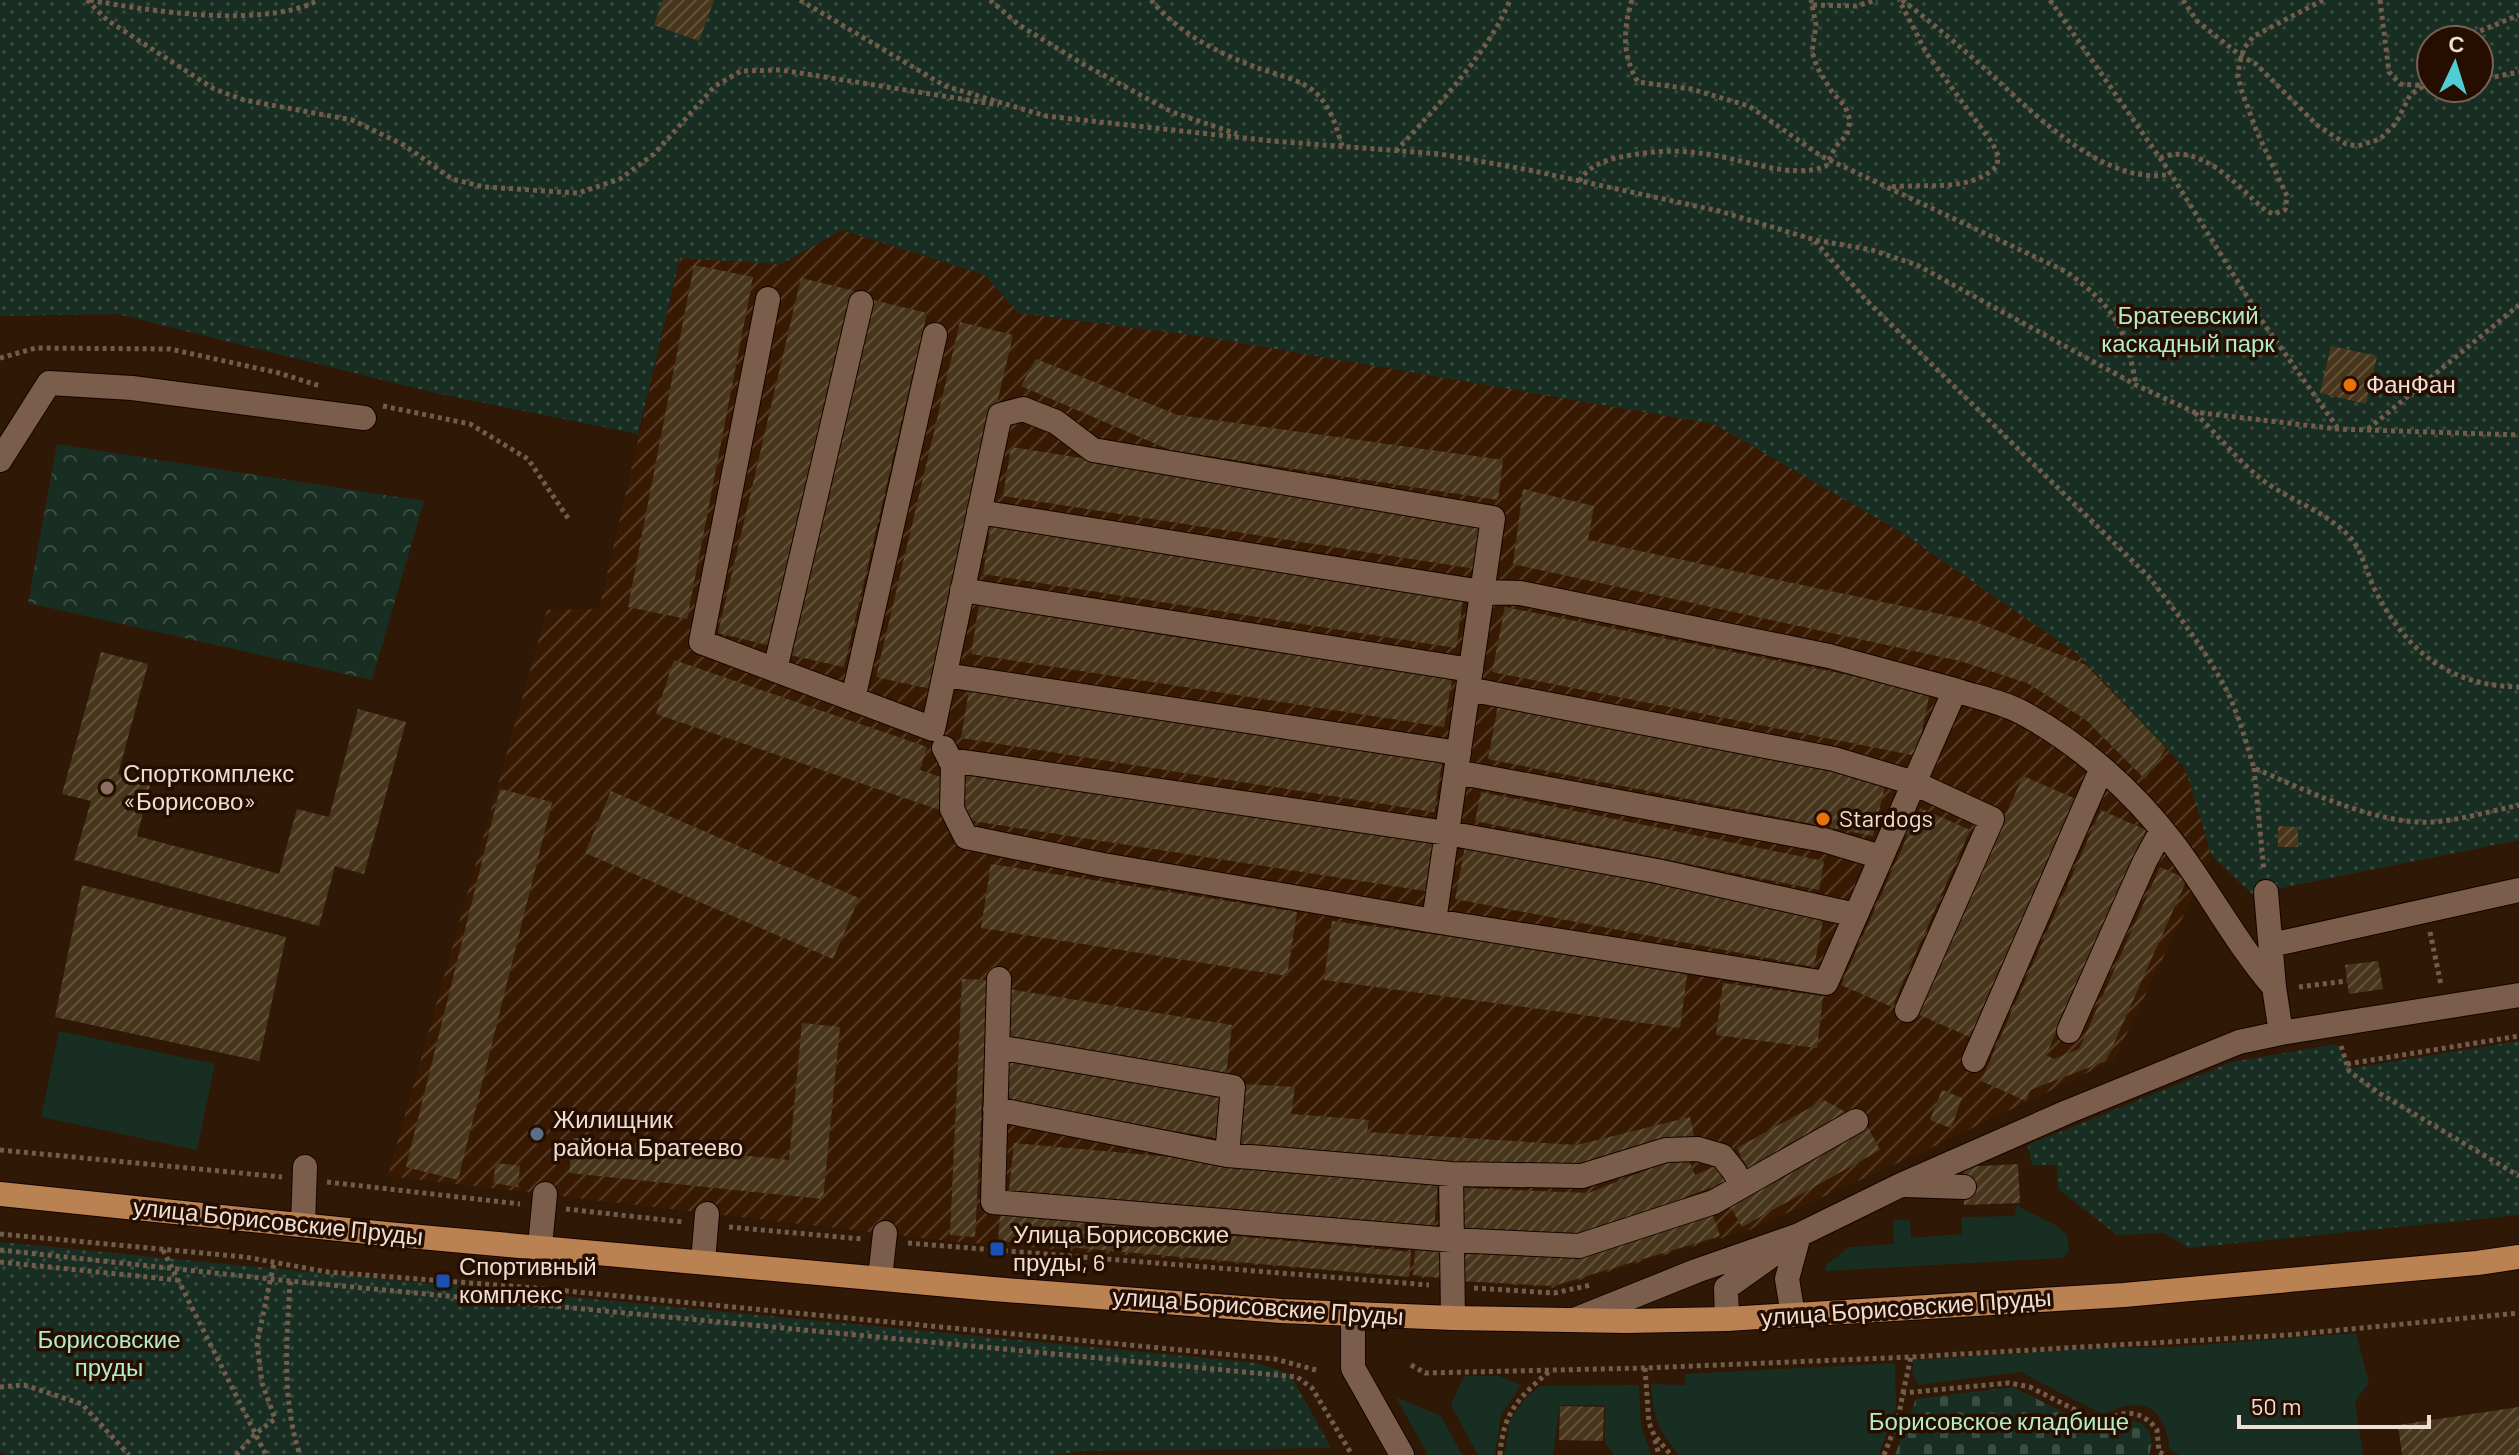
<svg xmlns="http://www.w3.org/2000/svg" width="2519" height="1455" font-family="Barlow,sans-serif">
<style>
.industrial{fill:url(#industrial-furrows)}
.grass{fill:#192e22}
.forest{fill:url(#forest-crowns)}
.cemetery{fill:url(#cemetery-stones)}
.park{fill:url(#park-dots);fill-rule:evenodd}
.building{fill:url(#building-hatch)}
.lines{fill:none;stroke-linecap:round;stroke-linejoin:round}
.minor-casing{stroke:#160300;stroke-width:26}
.major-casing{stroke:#160300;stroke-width:26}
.path{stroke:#725d4d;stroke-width:5;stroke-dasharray:4 4;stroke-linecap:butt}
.minor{stroke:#7a5d4a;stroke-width:24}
.major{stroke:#ba8252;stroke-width:24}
.food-dot{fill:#e8710a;stroke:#250e00;stroke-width:3}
.education-dot{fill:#8d6e63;stroke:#250e00;stroke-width:3}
.service-dot{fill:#5c6f8a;stroke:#250e00;stroke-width:3}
.transit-dot{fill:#1a4fb4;stroke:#250e00;stroke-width:3}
.labels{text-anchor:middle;stroke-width:7;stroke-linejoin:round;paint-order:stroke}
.park-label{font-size:24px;fill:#b1ecc8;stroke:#250e00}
.poi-label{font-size:24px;fill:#efded3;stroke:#250e00;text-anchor:start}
.street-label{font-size:24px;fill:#efded3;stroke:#250e00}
</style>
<defs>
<pattern id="industrial-furrows" width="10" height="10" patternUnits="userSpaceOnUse" patternTransform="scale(2)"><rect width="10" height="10" fill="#381a03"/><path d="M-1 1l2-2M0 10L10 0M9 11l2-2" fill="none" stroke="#553b27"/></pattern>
<pattern id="forest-crowns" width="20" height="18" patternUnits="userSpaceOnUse" patternTransform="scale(2)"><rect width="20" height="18" fill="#192e22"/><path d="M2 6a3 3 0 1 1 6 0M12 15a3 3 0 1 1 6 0" fill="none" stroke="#3b4c41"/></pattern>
<pattern id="cemetery-stones" width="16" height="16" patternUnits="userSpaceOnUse" patternTransform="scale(2)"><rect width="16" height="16" fill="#192e22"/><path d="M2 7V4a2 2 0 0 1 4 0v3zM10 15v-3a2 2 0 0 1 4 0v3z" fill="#3b4c41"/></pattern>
<pattern id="park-dots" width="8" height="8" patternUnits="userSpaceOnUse" patternTransform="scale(2)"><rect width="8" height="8" fill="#192e22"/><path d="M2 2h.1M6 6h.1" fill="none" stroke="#3b4c41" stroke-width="1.8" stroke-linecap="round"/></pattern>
<pattern id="building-hatch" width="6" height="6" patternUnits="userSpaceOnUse" patternTransform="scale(2)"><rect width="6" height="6" fill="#48361c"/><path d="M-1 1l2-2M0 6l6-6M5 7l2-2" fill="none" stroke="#63533c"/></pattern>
</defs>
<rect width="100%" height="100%" fill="#2f1806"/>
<path class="industrial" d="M842 230 985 275 1018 313 1200 336 1714 424 1901 532 2079 655 2185 768 2212 856 2114 1060 1922 1152 1749 1230 1553 1288 948 1241 388 1176 547 610 599 609 680 258 781 264Z"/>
<path class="grass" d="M59 1031 215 1064 197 1150 41 1117Z
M2016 1205 2057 1226 2067 1235 2069 1250 2063 1258 1826 1271V1265L1849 1247 1894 1244 1893 1222 1896 1219 1910 1221 1911 1238 1962 1234V1217L2015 1216Z
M2356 1333 2369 1383 2355 1401 2363 1455H2180L2170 1450C2165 1407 2142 1393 2104 1415L2020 1372 1919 1385 1912 1373 1914 1360 2104 1348 2173 1347Z
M1895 1363 1896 1407 1879 1455H1679C1659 1431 1652 1415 1651 1384L1685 1385V1374Z
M1464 1376H1499L1521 1385 1501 1415 1495 1455H1478L1451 1405Z
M1639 1385 1641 1425 1651 1455H1614L1605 1443V1405H1560L1553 1455H1504L1510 1421 1525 1398 1540 1386Z
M1396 1397 1441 1416 1462 1455H1428Z"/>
<path class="forest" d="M57 444 424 501 372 680 28 603Z"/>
<path class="cemetery" d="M2013 1387 2104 1433 2125 1420C2147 1420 2156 1435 2149 1455H1895L1916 1399Z"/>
<path class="park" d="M0 0H2519V840L2252 894 2212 856 2185 768 2079 655 1901 532 1714 424 1200 336 1018 313 985 275 842 230 781 264 680 258 638 434 435 393 118 314 0 316ZM2431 40H2479V88H2431Z
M2519 1041V1215L2189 1248 2164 1233 2117 1235 2058 1189 2057 1165H2032L2028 1145 2232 1062 2336 1044 2353 1068Z
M0 1242 1257 1363 1290 1374 1331 1448 1082 1451 1053 1455H7L0 1452Z"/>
<path class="building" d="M663 0H714L699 41 654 25Z
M694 265 753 277 687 619 628 607Z
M801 278 855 291 771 646 718 633Z
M873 300 927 313 844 667 790 655Z
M960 322 1013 335 930 689 876 677Z
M2331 346 2377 356 2366 404 2320 393Z
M1036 359 1178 415 1503 460 1498 500 1170 450 1021 386Z
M1011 447 1483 521 1476 569 1003 496Z
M1523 489 1594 506 1588 540 1973 621 2086 665 2166 748 2145 779 2085 719 2027 683 1960 661 1513 564Z
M991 525 1463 599 1456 648 983 574Z
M979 605 1452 679 1444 727 971 654Z
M1505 607 1930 691 1917 756 1492 672Z
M101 652 148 664 118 774 151 782 137 836 279 874 297 809 329 817 358 709 406 722 364 874 335 866 319 926 74 860 91 801 62 794Z
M674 660 927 747 920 770 950 780 940 810 656 714Z
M969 690 1442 763 1434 812 961 738Z
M1498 705 1886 782 1873 836 1488 759Z
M967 770 1440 844 1432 892 960 819Z
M2023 776 2076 799 1970 1037 1917 1014Z
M500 789 552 802 458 1180 406 1167Z
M611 791 859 898 833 959 585 853Z
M1481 792 1824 861 1819 890 1475 821Z
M1920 808 1970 830 1892 1007 1841 985Z
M2101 810 2146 830 2046 1055 2054 1059 2079 1049 2160 867 2187 879 2106 1061 2030 1090 2026 1101 1981 1081Z
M2278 826 2298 827V847H2278Z
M1465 847 1824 915 1814 967 1455 899Z
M991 864 1297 912 1287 976 981 928Z
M82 885 286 937 259 1061 55 1017Z
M1332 921 1688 968 1680 1028 1324 980Z
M2378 961 2383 989 2349 994 2345 965Z
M962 979 988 980 975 1237 950 1235Z
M1723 983 1823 996 1817 1048 1716 1035Z
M1009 989 1232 1025 1226 1076 1003 1040Z
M802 1023 840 1027 823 1199 569 1173 573 1138 789 1160Z
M1010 1059 1222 1094 1217 1138 1004 1103Z
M1244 1084 1295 1087 1291 1114 1369 1120 1367 1132 1577 1145 1690 1117 1694 1136 1591 1163 1529 1170 1240 1145Z
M1942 1090 1962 1098 1951 1128 1930 1120Z
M1824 1100 1849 1114 1749 1171 1737 1148Z
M1866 1124 1880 1150 1742 1227 1727 1201Z
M1014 1143 1438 1181 1434 1229 1009 1191Z
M1686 1154 1695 1175 1719 1165 1726 1181 1582 1239 1463 1234 1464 1188 1589 1193Z
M496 1163 520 1166 518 1187 493 1183Z
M2018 1164 2020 1203 1964 1205 1963 1167Z
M1000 1215 1411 1252 1409 1277 998 1241Z
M1713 1215 1720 1236 1553 1286 1462 1281 1465 1248 1578 1255Z
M1416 1243 1443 1245 1440 1278 1413 1275Z
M1560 1406 1604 1407 1603 1441 1559 1440Z
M2519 1407V1455H2402L2398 1425Z"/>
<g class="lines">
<defs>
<path id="minor" d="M768 299 701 642 933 729 1000 415 1023 409 1056 422 1093 450 1493 518 1434 921 1826 983 1955 690C1975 697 1999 701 2019 711 2077 741 2132 790 2172 842 2208 889 2235 942 2274 987
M0 460 49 383 132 388 364 418
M979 512 1482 592 1520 593 1829 656 1955 690
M962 590 1471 670
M775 670 861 303
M945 675 1459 753
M1468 689 1834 759 1914 783 1992 819 1907 1010
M853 699 935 335
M944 748 953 765 952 809 966 837 1103 865 1434 921
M950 760 1447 833 1657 871 1856 915
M1456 772 1824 840 1881 857
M2266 892 2274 987 2281 1033
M2271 945 2519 890
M999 979 993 1202 1452 1240 1579 1246 1714 1202 1856 1121
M2069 1031 2145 861 2162 830
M997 1047 1233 1087 1227 1155
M1974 1060 2101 770
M995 1109 1227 1155 1451 1174 1582 1176 1666 1150 1698 1149 1722 1156 1734 1171 1742 1186
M1451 1174 1453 1318
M1906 1185 1964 1187
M303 1225 305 1167
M540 1246 545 1194
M703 1261 707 1214
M880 1278 885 1233
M1353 1314V1368L1402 1455
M1793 1315 1787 1279 1799 1235
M1727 1319 1726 1288 1778 1251
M1574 1320 1696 1271 1799 1235 1901 1185 2067 1112 2239 1042 2281 1033 2519 995"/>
<path id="major" d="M0 1194 387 1234 993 1289 1281 1311 1453 1318 1626 1321 1727 1319 2124 1295 2477 1263 2519 1257"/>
</defs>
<use href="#minor" class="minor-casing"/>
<use href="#major" class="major-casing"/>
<path class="path" d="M87 0 107 20 214 89 244 100 352 120 404 145 452 179 484 187 578 193 620 179 654 154 715 86 741 71 781 70 999 105
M90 0C149 11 264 29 319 0
M800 0 945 86 1046 116 1272 141 1440 154 1529 170 1719 211 1815 240 1872 250 1917 265 2136 385 2194 412 2338 429 2519 435
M990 0 1019 25 1083 64 1172 112 1237 134
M1151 0C1175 30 1217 53 1253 66 1272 74 1299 78 1315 92 1331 107 1336 126 1342 146
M1632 0C1623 29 1622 56 1638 82L1691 89 1749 106 1821 156 2067 272C2115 308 2125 326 2136 384
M1902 0C1927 19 1951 39 1974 59 2022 101 2101 189 2171 174
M2050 0 2171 174 2264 324 2337 427
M2183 0 2197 21 2241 56 2256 64 2317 125 2346 144 2358 146 2380 139 2396 123 2410 95 2422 87 2427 69 2431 62
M2380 0 2389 72 2400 84 2431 86
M1813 5 1856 6 1877 0
M2458 40 2519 15
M2479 80 2519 72
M1396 151C1434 110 1490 51 1510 0
M2160 158C2201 141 2238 187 2265 210L2273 214 2285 210 2287 196 2257 132 2242 92 2238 77 2239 65 2244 48 2254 36 2323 0
M1579 181C1591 163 1611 158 1632 155 1654 151 1676 150 1699 153 1736 156 1791 181 1826 166L1836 146 1847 135 1850 120 1845 106 1832 92 1817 67 1812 52 1816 25 1811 0
M1892 187C1927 183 1969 193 1997 166L1998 156 1993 144 1927 54 1899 0
M1815 241 1866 300 2149 577C2177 613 2206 651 2227 691 2239 716 2246 742 2254 768 2305 790 2376 825 2433 822 2461 820 2491 811 2519 805
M0 358 36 348 170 349 279 373 320 386
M383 406 470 424 528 459 570 521
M2195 413C2217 434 2241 464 2265 482 2292 501 2324 511 2348 535 2362 549 2366 572 2375 590 2406 651 2449 686 2519 687
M2368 429 2519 305
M2254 768 2264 871
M2430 932 2441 985
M2299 987 2347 981
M2341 1046 2349 1071 2379 1093 2519 1176
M2347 1064 2519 1036
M0 1150 282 1177
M327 1182 520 1204
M566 1209 683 1222
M729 1227 862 1239
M0 1234 245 1257 328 1272 535 1288 1275 1359 1316 1370
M908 1243 1429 1285
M0 1250 290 1281 1297 1377 1312 1388 1352 1455
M163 1250 266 1455
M0 1262 177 1280
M290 1281C287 1340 281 1398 300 1455
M1474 1288 1554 1293 1591 1285
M1411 1365 1425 1373 1645 1368 1911 1357 2288 1335 2519 1313
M1645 1368 1649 1423 1654 1435 1671 1455
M0 1387 24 1385 82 1404 129 1455
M1903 1393 1911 1357
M1655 1440 1659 1455
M236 1455 255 1434 275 1419 262 1383 257 1343 274 1263
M1500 1455C1503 1412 1519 1397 1551 1370
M1884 1455 1898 1419 1903 1393 2009 1383 2030 1387 2103 1424C2121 1408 2143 1410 2157 1430L2159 1452 2165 1455"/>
<use href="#minor" class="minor"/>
<use href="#major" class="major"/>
</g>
<g class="food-dot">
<circle cx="2350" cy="385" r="8"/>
<circle cx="1823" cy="819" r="8"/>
</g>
<circle class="education-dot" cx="107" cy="788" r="8"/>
<circle class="service-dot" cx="537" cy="1134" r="8"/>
<g class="transit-dot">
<rect x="989" y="1241" width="16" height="16" rx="4"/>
<rect x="435" y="1273" width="16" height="16" rx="4"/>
</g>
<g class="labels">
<g class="park-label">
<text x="2188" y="324">Братеевский<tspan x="2188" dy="28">каскадный парк</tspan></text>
<text x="109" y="1348">Борисовские<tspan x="109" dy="28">пруды</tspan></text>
<text x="1999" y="1430">Борисовское кладбище</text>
</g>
<g class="poi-label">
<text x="2366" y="393">ФанФан</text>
<text x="123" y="782">Спорткомплекс<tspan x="123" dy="28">«Борисово»</tspan></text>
<text x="1839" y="827">Stardogs</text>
<text x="553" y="1128">Жилищник<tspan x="553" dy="28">района Братеево</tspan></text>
<text x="1013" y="1243">Улица Борисовские<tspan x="1013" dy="28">пруды, 6</tspan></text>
<text x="459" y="1275">Спортивный<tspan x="459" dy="28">комплекс</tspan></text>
</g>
<g class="street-label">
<text transform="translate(278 1222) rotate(6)" y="8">улица Борисовские Пруды</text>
<text transform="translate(1258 1307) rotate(4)" y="8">улица Борисовские Пруды</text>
<text transform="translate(1906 1308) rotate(-4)" y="8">улица Борисовские Пруды</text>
</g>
</g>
<g transform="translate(2455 64) rotate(4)"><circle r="38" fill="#250e00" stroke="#766154" stroke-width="2"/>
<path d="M0-6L14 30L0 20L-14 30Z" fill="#51ccd4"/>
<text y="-12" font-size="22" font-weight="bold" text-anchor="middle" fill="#efded3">С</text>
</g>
<path d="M2239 1415v12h190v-12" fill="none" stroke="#efded3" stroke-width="4"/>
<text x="2251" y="1415" font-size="24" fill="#efded3" stroke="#250e00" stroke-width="6" paint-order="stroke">50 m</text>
</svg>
